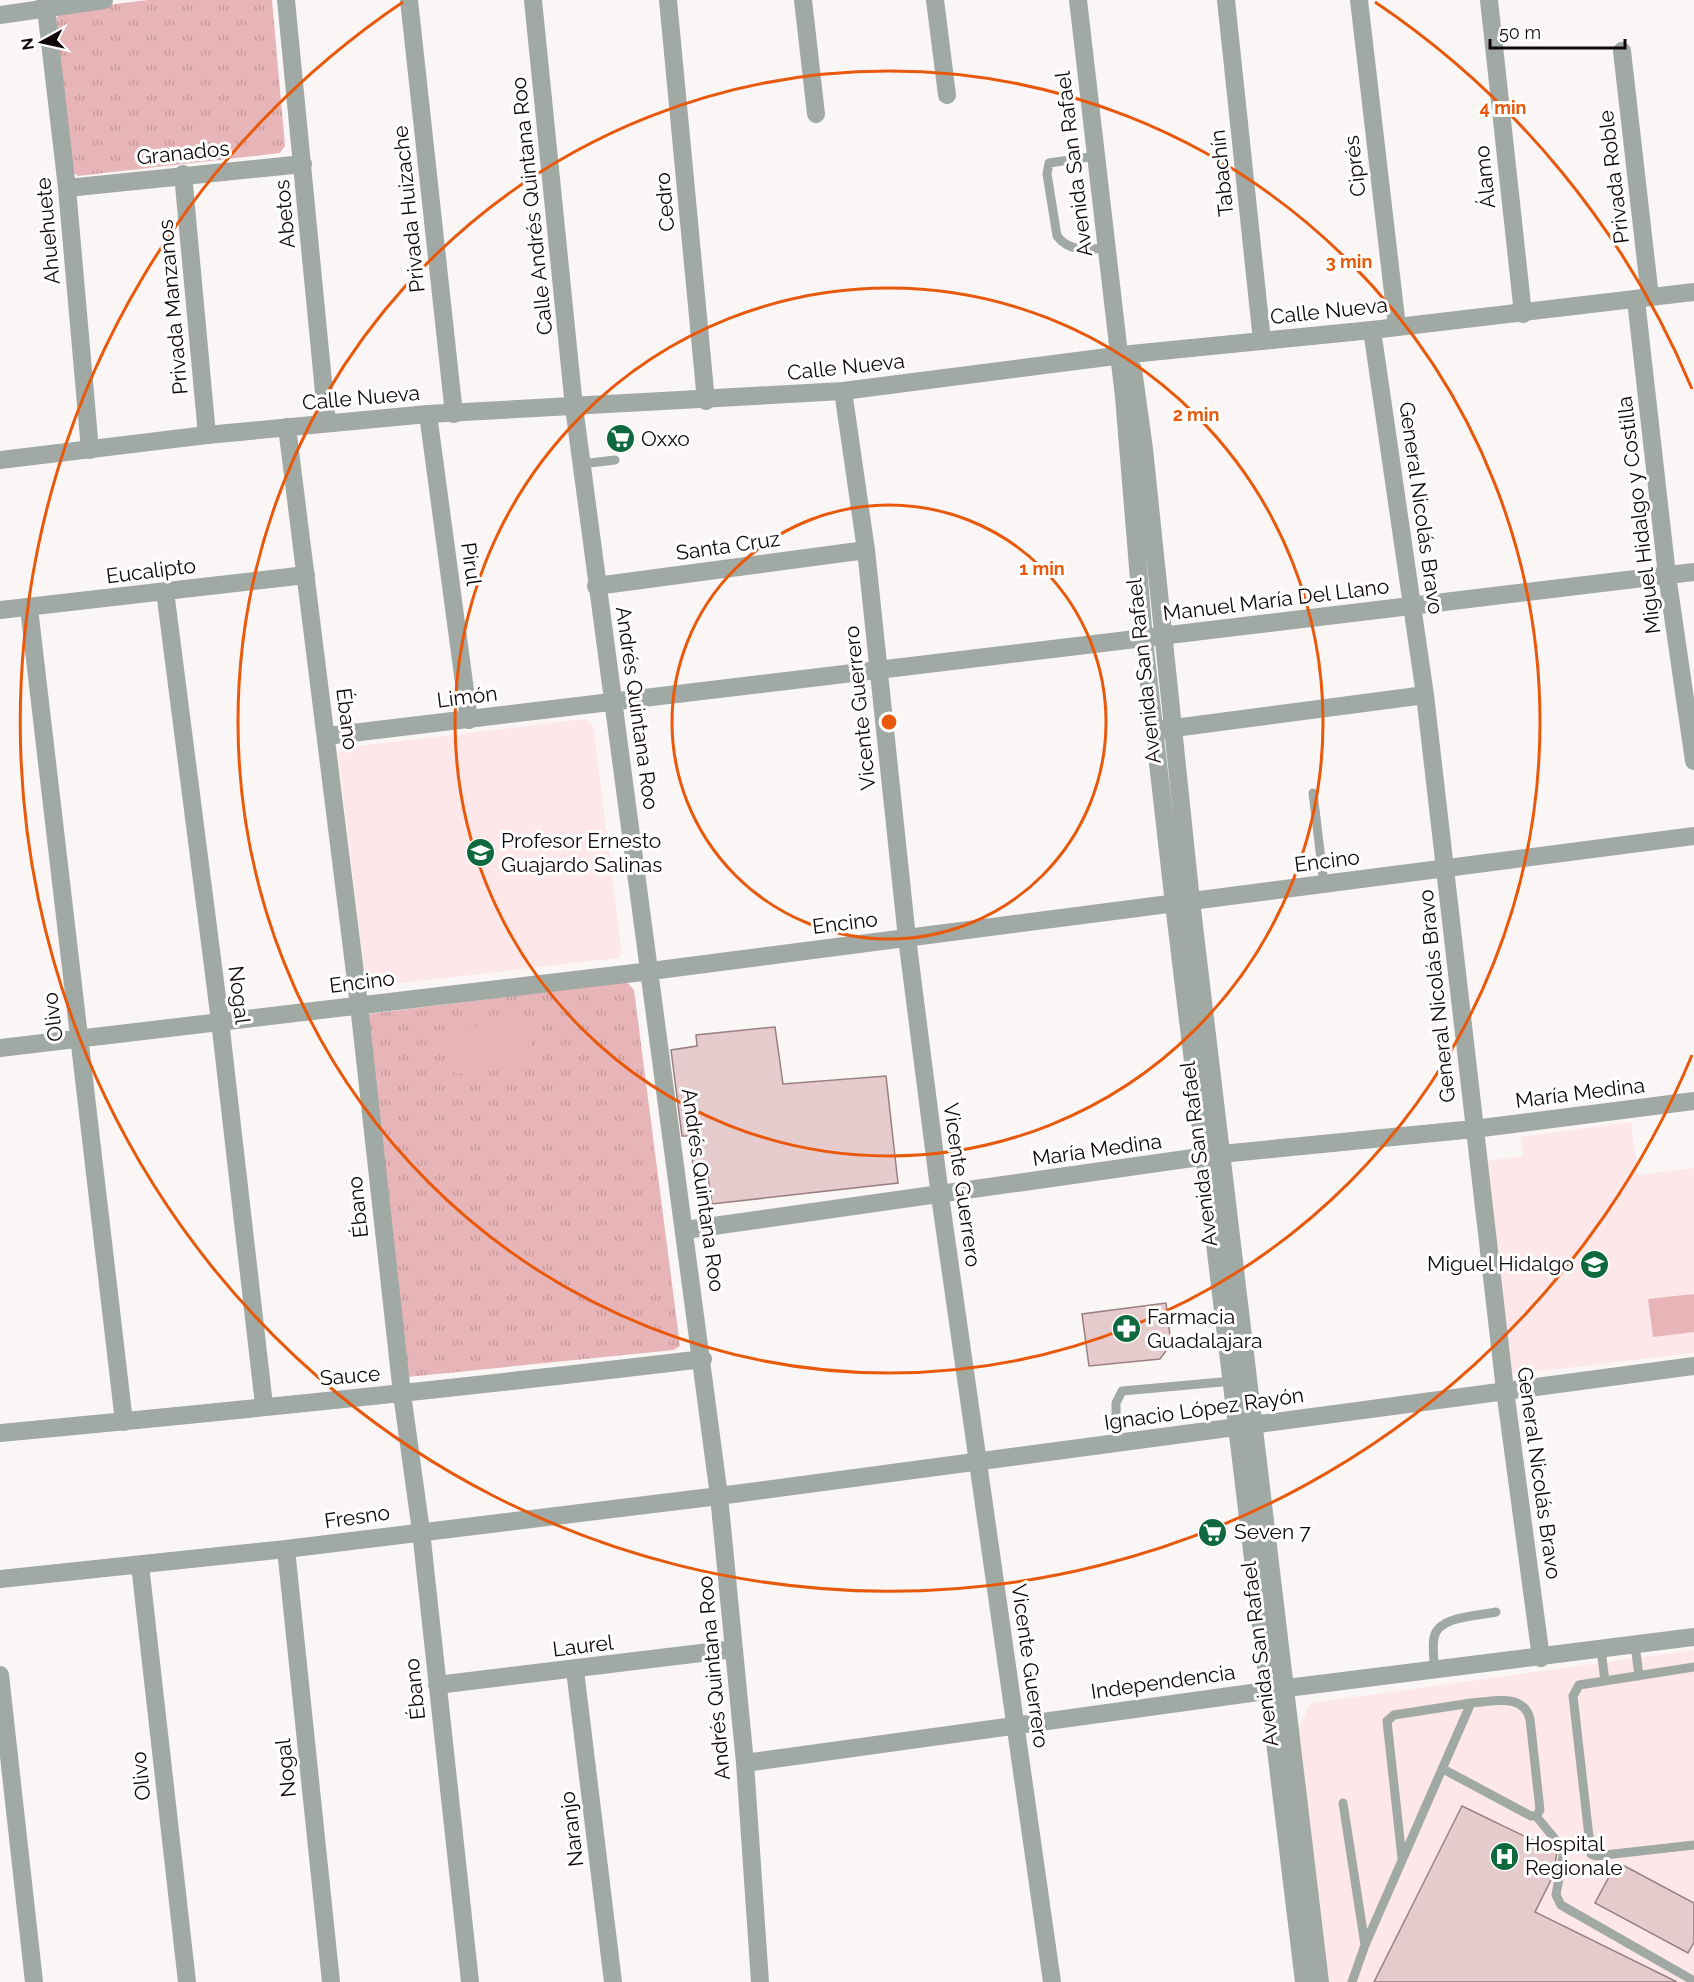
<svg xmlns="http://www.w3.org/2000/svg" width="1694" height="1982" font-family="Raleway,sans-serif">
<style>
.built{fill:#fde7e8}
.park{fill:url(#park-tufts)}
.pitch{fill:#e7b5b8}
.building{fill:#e6cbcd;stroke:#987f81;stroke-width:1.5}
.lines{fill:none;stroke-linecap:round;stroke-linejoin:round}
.service{stroke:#a0a9a3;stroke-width:9}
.minor{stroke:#a0a9a3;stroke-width:18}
.tertiary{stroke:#a0a9a3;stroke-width:18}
.ring{fill:none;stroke:#e8590c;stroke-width:3}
.labels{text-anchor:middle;stroke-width:6;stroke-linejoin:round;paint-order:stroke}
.street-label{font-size:21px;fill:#110909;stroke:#fff}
.poi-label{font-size:21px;fill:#110909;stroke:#fff;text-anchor:start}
.centre{fill:#e8590c;stroke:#fff;stroke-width:3}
.ring-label{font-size:18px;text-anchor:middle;font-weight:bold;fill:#e8590c;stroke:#fff;stroke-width:6;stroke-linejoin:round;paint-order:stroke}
</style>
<defs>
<pattern id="park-tufts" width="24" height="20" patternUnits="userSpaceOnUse" patternTransform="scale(1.5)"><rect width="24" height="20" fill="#e7b5b8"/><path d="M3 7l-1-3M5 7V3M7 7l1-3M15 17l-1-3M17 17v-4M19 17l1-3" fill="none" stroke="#c59a9d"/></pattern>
</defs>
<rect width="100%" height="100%" fill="#fbf6f6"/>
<path class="built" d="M585 719 593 725 622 954 618 958 374 986 365 979 338 753 342 748Z
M1631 1122 1638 1175 1694 1168V1353L1508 1375 1486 1161 1523 1156 1521 1137Z
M1694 1650V1982H1329L1297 1730 1311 1703Z"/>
<path class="park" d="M148 0H272L285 146 280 153 78 176 70 170 56 18 64 10Z
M627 982 634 990 680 1346 674 1350 408 1377 368 1014Z"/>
<path class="pitch" d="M529 1020 534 1066 454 1074 448 1029Z
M1694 1294V1332L1653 1337 1648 1299Z"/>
<path class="building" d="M775 1027 783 1084 886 1076 898 1183 712 1204 706 1162 693 1164 689 1136H682L671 1050 697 1046 696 1035Z
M1166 1303 1171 1344 1160 1359 1089 1366 1082 1314Z
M1462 1806 1557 1852 1553 1876 1535 1912 1677 1982H1374Z
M1617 1862 1694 1903V1942L1688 1953 1595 1903Z"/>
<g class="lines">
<path class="service" d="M1096 156 1049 163 1047 174 1057 236C1070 253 1088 249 1107 248
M581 464 615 460
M1313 793 1324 884
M1116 1444V1403L1122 1391 1233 1381
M1635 1645 1639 1676
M1601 1650 1605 1681
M1694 1667 1579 1685 1573 1696 1591 1854 1596 1856 1694 1845
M1435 1671C1434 1660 1432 1648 1434 1638 1437 1616 1478 1616 1496 1612
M1443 1769 1531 1816H1536L1564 1850 1556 1895 1561 1905 1694 1981
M1343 1803 1365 1945
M1402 1858 1387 1721 1394 1715 1471 1703
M1352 1982 1365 1945 1471 1703C1492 1702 1523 1692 1530 1719L1540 1810 1536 1816"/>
<path class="minor" d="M45 0 67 188 90 450
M286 0 327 423
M409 0 454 414
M668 0 706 401
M803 0 816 114
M935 0 947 95
M1226 0 1262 341
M1359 0 1397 327
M1489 0 1523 314
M0 15 104 0
M1622 51 1650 297
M183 174 207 435
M67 188 303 164
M1636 300 1667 575 1694 761
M1372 330 1425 695 1505 1390 1541 1658
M843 391 866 550 907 938 940 1196 1052 1982
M574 407 719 1496 745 1763 760 1982
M428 414 469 720
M287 427 359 1005 402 1394 421 1531 470 1982
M596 586 866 550
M165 591 220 1021 264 1405
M29 608 124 1422
M0 610 306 575
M1159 730 1425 695
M327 736 1694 572
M0 1048 651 971 1694 836
M685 1230 1221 1154 1474 1129 1694 1101
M0 1433C235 1411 469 1387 703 1359
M286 1549 331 1982
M140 1565 187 1982
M0 1579 286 1549 719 1496 1694 1366
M575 1670 613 1982
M0 1675 34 1982
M437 1685 734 1649
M745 1763 1287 1688 1694 1637"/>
<path class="tertiary" d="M533 0 574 407
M1078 0 1124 397 1144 640 1174 904 1304 1982
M1133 369 1144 449 1191 901 1320 1982
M0 460 207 435 428 414 843 391 1131 354 1372 330 1694 292"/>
</g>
<g class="ring">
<circle cx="889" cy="722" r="217"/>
<circle cx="889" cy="722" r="434"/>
<circle cx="889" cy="722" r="651"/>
<path d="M1692 1055A869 869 0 1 1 403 2M1375 2A869 869 0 0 1 1692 389"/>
</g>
<defs>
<symbol id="supermarket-disc" viewBox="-11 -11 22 22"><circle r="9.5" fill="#0e6a3e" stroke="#fff"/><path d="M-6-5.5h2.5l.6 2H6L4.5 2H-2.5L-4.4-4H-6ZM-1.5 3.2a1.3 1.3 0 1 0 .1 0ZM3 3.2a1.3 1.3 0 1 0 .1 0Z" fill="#fff"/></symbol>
<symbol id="school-disc" viewBox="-11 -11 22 22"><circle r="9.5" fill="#0e6a3e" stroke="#fff"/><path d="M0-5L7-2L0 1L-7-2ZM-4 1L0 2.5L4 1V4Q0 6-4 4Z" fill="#fff"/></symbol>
<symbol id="pharmacy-disc" viewBox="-11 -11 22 22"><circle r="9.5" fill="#0e6a3e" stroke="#fff"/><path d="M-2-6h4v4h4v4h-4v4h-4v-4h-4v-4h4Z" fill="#fff"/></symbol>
<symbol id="hospital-disc" viewBox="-11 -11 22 22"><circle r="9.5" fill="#0e6a3e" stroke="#fff"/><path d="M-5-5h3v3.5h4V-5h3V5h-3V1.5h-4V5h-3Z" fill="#fff"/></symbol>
</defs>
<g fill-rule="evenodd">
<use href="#supermarket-disc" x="604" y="422" width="33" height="33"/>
<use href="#school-disc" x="464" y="836" width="33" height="33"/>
<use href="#school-disc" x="1578" y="1248" width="33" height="33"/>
<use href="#pharmacy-disc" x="1110" y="1312" width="33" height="33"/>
<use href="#supermarket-disc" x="1196" y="1516" width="33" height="33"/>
<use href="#hospital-disc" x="1488" y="1840" width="33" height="33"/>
</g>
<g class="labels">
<g class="street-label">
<text transform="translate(183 153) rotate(-6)" y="7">Granados</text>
<text transform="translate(1074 164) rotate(-97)" y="7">Avenida San Rafael</text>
<text transform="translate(1355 166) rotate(-97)" y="7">Ciprés</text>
<text transform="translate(1222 173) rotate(-96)" y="7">Tabachín</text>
<text transform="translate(1485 177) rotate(-96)" y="7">Álamo</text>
<text transform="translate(1614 177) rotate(-97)" y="7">Privada Roble</text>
<text transform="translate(665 202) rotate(-95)" y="7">Cedro</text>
<text transform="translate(532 206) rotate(-96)" y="7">Calle Andrés Quintana Roo</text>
<text transform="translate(409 209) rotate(-96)" y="7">Privada Huizache</text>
<text transform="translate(285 214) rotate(-95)" y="7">Abetos</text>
<text transform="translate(48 231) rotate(-95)" y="7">Ahuehuete</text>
<text transform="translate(173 307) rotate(-95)" y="7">Privada Manzanos</text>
<text transform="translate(1329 311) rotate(-6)" y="7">Calle Nueva</text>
<text transform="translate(846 367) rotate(-6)" y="7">Calle Nueva</text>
<text transform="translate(361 398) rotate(-5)" y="7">Calle Nueva</text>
<text transform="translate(1421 508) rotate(82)" y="7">General Nicolás Bravo</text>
<text transform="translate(1639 515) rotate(-97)" y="7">Miguel Hidalgo y Costilla</text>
<text transform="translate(728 546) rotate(-8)" y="7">Santa Cruz</text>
<text transform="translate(471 564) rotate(82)" y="7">Pirul</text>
<text transform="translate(151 571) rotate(-7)" y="7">Eucalipto</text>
<text transform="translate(1276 600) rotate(-7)" y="7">Manuel María Del Llano</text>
<text transform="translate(1144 671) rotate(-96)" y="7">Avenida San Rafael</text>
<text transform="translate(467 697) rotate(-7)" y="7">Limón</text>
<text transform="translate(637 708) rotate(82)" y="7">Andrés Quintana Roo</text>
<text transform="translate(860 708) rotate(-96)" y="7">Vicente Guerrero</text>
<text transform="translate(347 719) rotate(83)" y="7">Ébano</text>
<text transform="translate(1327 861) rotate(-7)" y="7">Encino</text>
<text transform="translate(845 923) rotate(-7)" y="7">Encino</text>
<text transform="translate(362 982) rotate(-7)" y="7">Encino</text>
<text transform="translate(239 995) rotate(83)" y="7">Nogal</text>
<text transform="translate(1437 996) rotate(-96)" y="7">General Nicolás Bravo</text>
<text transform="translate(53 1017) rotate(-97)" y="7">Olivo</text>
<text transform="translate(1580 1093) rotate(-7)" y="7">María Medina</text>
<text transform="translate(1097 1150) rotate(-8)" y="7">María Medina</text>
<text transform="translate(1199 1154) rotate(-97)" y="7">Avenida San Rafael</text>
<text transform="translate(962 1185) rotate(82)" y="7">Vicente Guerrero</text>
<text transform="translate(703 1190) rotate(82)" y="7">Andrés Quintana Roo</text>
<text transform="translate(358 1207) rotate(-96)" y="7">Ébano</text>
<text transform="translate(350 1376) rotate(-5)" y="7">Sauce</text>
<text transform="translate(1204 1409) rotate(-8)" y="7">Ignacio López Rayón</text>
<text transform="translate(1539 1473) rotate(82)" y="7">General Nicolás Bravo</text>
<text transform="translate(357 1517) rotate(-8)" y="7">Fresno</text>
<text transform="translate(583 1646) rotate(-7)" y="7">Laurel</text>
<text transform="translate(1260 1654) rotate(-97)" y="7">Avenida San Rafael</text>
<text transform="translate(1030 1666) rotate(82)" y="7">Vicente Guerrero</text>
<text transform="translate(714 1678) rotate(-95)" y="7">Andrés Quintana Roo</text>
<text transform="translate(1163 1682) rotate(-8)" y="7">Independencia</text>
<text transform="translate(415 1689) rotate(-96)" y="7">Ébano</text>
<text transform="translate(286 1768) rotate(-96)" y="7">Nogal</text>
<text transform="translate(141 1776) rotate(-96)" y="7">Olivo</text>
<text transform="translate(572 1829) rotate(-97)" y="7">Naranjo</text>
</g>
<g class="poi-label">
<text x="641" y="446">Oxxo</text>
<text x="501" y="848">Profesor Ernesto<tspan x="501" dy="24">Guajardo Salinas</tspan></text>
<text x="1574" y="1271" text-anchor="end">Miguel Hidalgo</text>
<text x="1147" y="1324">Farmacia<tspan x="1147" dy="24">Guadalajara</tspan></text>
<text x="1234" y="1539">Seven 7</text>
<text x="1525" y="1851">Hospital<tspan x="1525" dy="24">Regionale</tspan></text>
</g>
</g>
<circle cx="889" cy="722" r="9" class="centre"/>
<g class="ring-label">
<text x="1503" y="114">4 min</text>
<text x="1349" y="268">3 min</text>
<text x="1196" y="421">2 min</text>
<text x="1042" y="575">1 min</text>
</g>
<g transform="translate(42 42) rotate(262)" stroke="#ffffff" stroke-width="4.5" paint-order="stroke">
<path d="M0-4.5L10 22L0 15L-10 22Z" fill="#110909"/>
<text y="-9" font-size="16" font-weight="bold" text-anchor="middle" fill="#110909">N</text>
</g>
<path d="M1490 39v9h135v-9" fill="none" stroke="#110909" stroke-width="3"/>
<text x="1499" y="39" font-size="18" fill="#110909" stroke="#ffffff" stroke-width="4.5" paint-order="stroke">50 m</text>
</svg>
